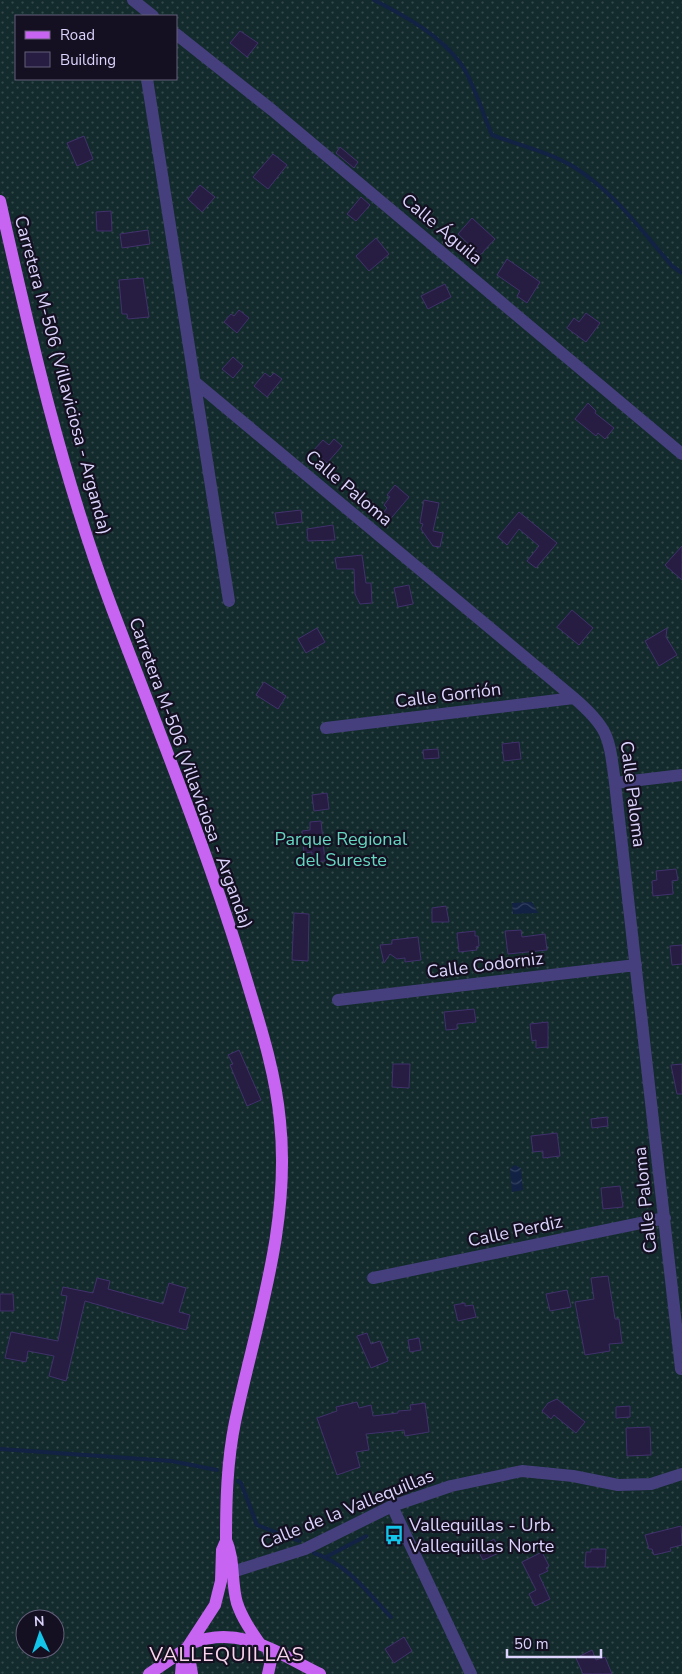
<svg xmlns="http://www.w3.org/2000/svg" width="682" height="1674" font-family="'Nunito Sans',sans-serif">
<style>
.grass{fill:url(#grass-dots);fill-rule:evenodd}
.water{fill:url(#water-waves)}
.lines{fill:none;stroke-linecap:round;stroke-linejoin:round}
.stream{stroke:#122244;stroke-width:4}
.building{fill:#271d42;stroke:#41316c}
.minor{stroke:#453f7d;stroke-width:12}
.primary{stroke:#c765f2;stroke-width:12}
.labels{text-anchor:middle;stroke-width:4.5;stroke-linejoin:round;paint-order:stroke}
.street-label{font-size:18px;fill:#dcd4fc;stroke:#141022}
.park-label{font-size:18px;fill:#66d6c1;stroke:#141022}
.poi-label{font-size:18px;fill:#dcd4fc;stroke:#141022;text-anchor:start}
.quarter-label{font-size:20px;letter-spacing:1px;fill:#fcd6ec;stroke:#141022}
</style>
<defs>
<pattern id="grass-dots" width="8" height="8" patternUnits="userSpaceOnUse" patternTransform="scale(1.25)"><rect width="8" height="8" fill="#132b2c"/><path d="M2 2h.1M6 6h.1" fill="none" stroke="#35494c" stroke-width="1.8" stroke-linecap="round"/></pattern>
<pattern id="water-waves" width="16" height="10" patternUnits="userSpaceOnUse" patternTransform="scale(1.25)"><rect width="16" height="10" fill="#122244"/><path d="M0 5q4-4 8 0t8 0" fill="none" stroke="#344160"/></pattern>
</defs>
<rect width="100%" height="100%" fill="#141022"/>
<path class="grass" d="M0 0H682V1674H0ZM16 16H176V79H16ZM25 1619H55V1649H25Z"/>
<path class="water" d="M532 902 538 913 513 914 512 903Z
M514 1165 521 1168 523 1190 512 1192 510 1169Z"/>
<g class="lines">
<path class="stream" d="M374 0C405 16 440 35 461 64 473 80 483 115 492 135 519 145 549 152 574 167 614 192 642 231 672 266L682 273
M0 1449 171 1461 217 1470
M238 1481 241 1483 257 1525 299 1541
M314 1553C346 1563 368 1593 391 1617
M326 1557 366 1536"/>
</g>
<path class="building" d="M240 31 258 43 247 57 230 43Z
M84 136 93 159 77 166 67 143Z
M340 147 358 162 354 168 336 153Z
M273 154 287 165 268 189 253 177Z
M200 185 215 197 202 212 188 199Z
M361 197 370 205 356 221 347 214Z
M111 211 112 231H97L96 212Z
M472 218 495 239 480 255 458 234Z
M148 230 150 244 122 248 120 234Z
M376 238 389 254 369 271 356 256Z
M507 259 540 282 527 303 517 296 520 291 497 275Z
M143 278 149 317 128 319 127 314H122L119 280Z
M445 284 451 297 428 309 421 296Z
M239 310 249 318 237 333 224 322 231 314 234 316Z
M586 313 600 323 586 342 567 328 574 318 579 322Z
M233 357 243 366 233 378 222 369Z
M265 373 270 377 274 373 282 379 267 397 254 386Z
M588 403 596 411 595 413 614 428 605 439 598 433 596 436 575 419Z
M334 439 342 446 327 463 313 451 323 440 329 445Z
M395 485 409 497 387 523 380 517 387 508 384 505 390 497 387 495Z
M424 500 439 503 433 531 443 533 440 547 433 546 421 529 423 524 420 523Z
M301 510 302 522 277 525 275 513Z
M519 512 557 543 536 568 527 561 539 546 519 529 507 545 498 537Z
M333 525 335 540 308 541 307 529Z
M682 546V580L665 565Z
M362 555 366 583H371L372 603 360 604 355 594 354 569H337L335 558Z
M409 585 413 604 398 607 394 588Z
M572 610 593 628 579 645 557 627Z
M317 628 325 642 306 653 298 639Z
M667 628 666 637 677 655 659 666 645 641Z
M264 682 286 696 278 709 256 695Z
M519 742 521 759 504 761 502 744Z
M438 749 439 758 424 759 423 750Z
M327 793 329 809 314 811 312 795Z
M321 821 325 861 312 862V852L304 853 302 831 310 830V822Z
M676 869 678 880 672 881 673 894 653 896 652 881 657 880 656 871Z
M446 906 449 922H432V908Z
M294 913 309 914 308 961 292 960Z
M521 930 522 937 545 934 547 950 508 954 505 931Z
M475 931V936H478L479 946 476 947 477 950 459 952 457 933Z
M418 937 421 960 405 962V958L397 959 390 954 384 963 380 945 392 944V940Z
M682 945V964L672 965 670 946Z
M474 1009 476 1022 457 1024V1029L446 1030 444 1012Z
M548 1022V1047L536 1048V1040L532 1041 530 1024Z
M239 1050 261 1100 247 1106 230 1065 233 1064 228 1055Z
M393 1064H410L409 1088 392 1087Z
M682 1064V1094H677L671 1065Z
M607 1117 608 1126 592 1128 591 1119Z
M557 1133 560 1156 543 1158V1151L533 1152 531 1136Z
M620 1186 623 1207 603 1209 601 1188Z
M608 1276 615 1319H619L622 1343 609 1344 610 1351 585 1355 575 1302 594 1299 591 1278Z
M97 1278 110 1281 108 1289 163 1304 169 1283 186 1288 179 1312 190 1315 186 1330 85 1301 66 1381 49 1376 54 1356 28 1351 26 1362 5 1358 11 1332 58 1341 67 1296 61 1295 63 1287 93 1293Z
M567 1290 571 1307 550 1311 546 1294Z
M0 1294H13L14 1311H0Z
M465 1303V1306L473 1305 476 1317 458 1321 454 1305Z
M367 1333 371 1344 380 1341 388 1361 371 1368 357 1336Z
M419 1338 421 1350 410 1352 408 1340Z
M557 1399 585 1422 576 1433 554 1415 551 1419 542 1411 548 1403Z
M357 1402 359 1408 371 1405 373 1416 398 1413V1411L411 1410 410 1405 425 1403 429 1432 405 1436 404 1430 366 1434 369 1450 356 1452 360 1467 337 1475 317 1418 337 1411 336 1407Z
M630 1406V1417L616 1418V1407Z
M650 1427 651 1455 627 1456 626 1428Z
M681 1526 682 1545 670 1548 671 1551 654 1555 652 1549H649L645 1535Z
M494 1539 501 1552 483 1560 477 1549Z
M591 1549H606L605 1567H585L586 1552H591Z
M542 1552 549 1566 546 1568 548 1571 539 1575 550 1599 535 1606 529 1594 536 1590 522 1562Z
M404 1637 412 1651 394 1663 385 1649Z
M592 1650 596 1660 605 1657 612 1674H583L576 1658Z"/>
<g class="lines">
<path class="minor" d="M133 0 153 16
M176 34 272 110 682 454
M147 79 229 601
M195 382 574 698C610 729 609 738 615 783L681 1369
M326 728 574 698
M615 783 682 775
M338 1000 636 965
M373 1278 665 1218
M392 1506 471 1674
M232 1572 305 1549 392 1506 451 1486 522 1471 573 1476 618 1485 651 1484 682 1474"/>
<path class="primary" d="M0 201C31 340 63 479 113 611 158 729 205 845 242 965 257 1016 275 1067 280 1121 291 1225 256 1322 235 1422 227 1462 226 1501 226 1540 235 1560 231 1582 237 1603 242 1618 251 1631 260 1644
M192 1643C240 1624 277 1653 320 1674
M188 1650 192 1674
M149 1674 187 1648 215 1605 221 1581 222 1550 225 1543
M181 1674 182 1662 187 1648
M268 1674 271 1660 268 1648"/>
</g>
<defs>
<symbol id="bus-bare" viewBox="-9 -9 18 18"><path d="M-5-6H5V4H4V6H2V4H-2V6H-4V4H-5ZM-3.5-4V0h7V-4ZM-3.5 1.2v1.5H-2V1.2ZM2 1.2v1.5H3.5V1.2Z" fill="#13c5e9" stroke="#141022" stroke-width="2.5" paint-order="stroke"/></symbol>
</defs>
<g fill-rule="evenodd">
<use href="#bus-bare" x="380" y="1521" width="28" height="28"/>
</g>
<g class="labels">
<g class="street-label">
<text transform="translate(442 229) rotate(40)" y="6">Calle Águila</text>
<text transform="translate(63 375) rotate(75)" y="6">Carretera M-506 (Villaviciosa - Arganda)</text>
<text transform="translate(349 488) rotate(40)" y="6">Calle Paloma</text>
<text transform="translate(448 695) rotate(-7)" y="6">Calle Gorrión</text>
<text transform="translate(191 773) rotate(70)" y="6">Carretera M-506 (Villaviciosa - Arganda)</text>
<text transform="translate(633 794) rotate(83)" y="6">Calle Paloma</text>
<text transform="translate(485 965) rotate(-7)" y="6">Calle Codorniz</text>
<text transform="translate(645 1200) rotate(-96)" y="6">Calle Paloma</text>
<text transform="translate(515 1231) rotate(-12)" y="6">Calle Perdiz</text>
<text transform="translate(347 1509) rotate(-22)" y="6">Calle de la Vallequillas</text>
</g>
<g class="park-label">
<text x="341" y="845">Parque Regional<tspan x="341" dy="21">del Sureste</tspan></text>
</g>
<g class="poi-label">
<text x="409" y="1531">Vallequillas - Urb.<tspan x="409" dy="21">Vallequillas Norte</tspan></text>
</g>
<g class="quarter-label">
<text x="227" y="1661">VALLEQUILLAS</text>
</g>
</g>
<rect x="15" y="15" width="162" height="65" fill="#141022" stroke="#645e79"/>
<rect x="25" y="31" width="25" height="8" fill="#c765f2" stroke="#645e79"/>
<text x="60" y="40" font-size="15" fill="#dcd4fc">Road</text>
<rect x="25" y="52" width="25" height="15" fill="#271d42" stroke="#645e79"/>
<text x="60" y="65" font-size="15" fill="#dcd4fc">Building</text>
<g transform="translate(40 1634) rotate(357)"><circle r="24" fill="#141022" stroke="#645e79"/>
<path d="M0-4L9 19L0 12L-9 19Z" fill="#13c5e9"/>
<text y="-8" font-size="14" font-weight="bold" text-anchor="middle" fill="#dcd4fc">N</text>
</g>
<path d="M507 1649v8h94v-8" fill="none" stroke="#dcd4fc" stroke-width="2.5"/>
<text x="514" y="1649" font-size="15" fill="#dcd4fc" stroke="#141022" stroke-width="4" paint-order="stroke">50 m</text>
</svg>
